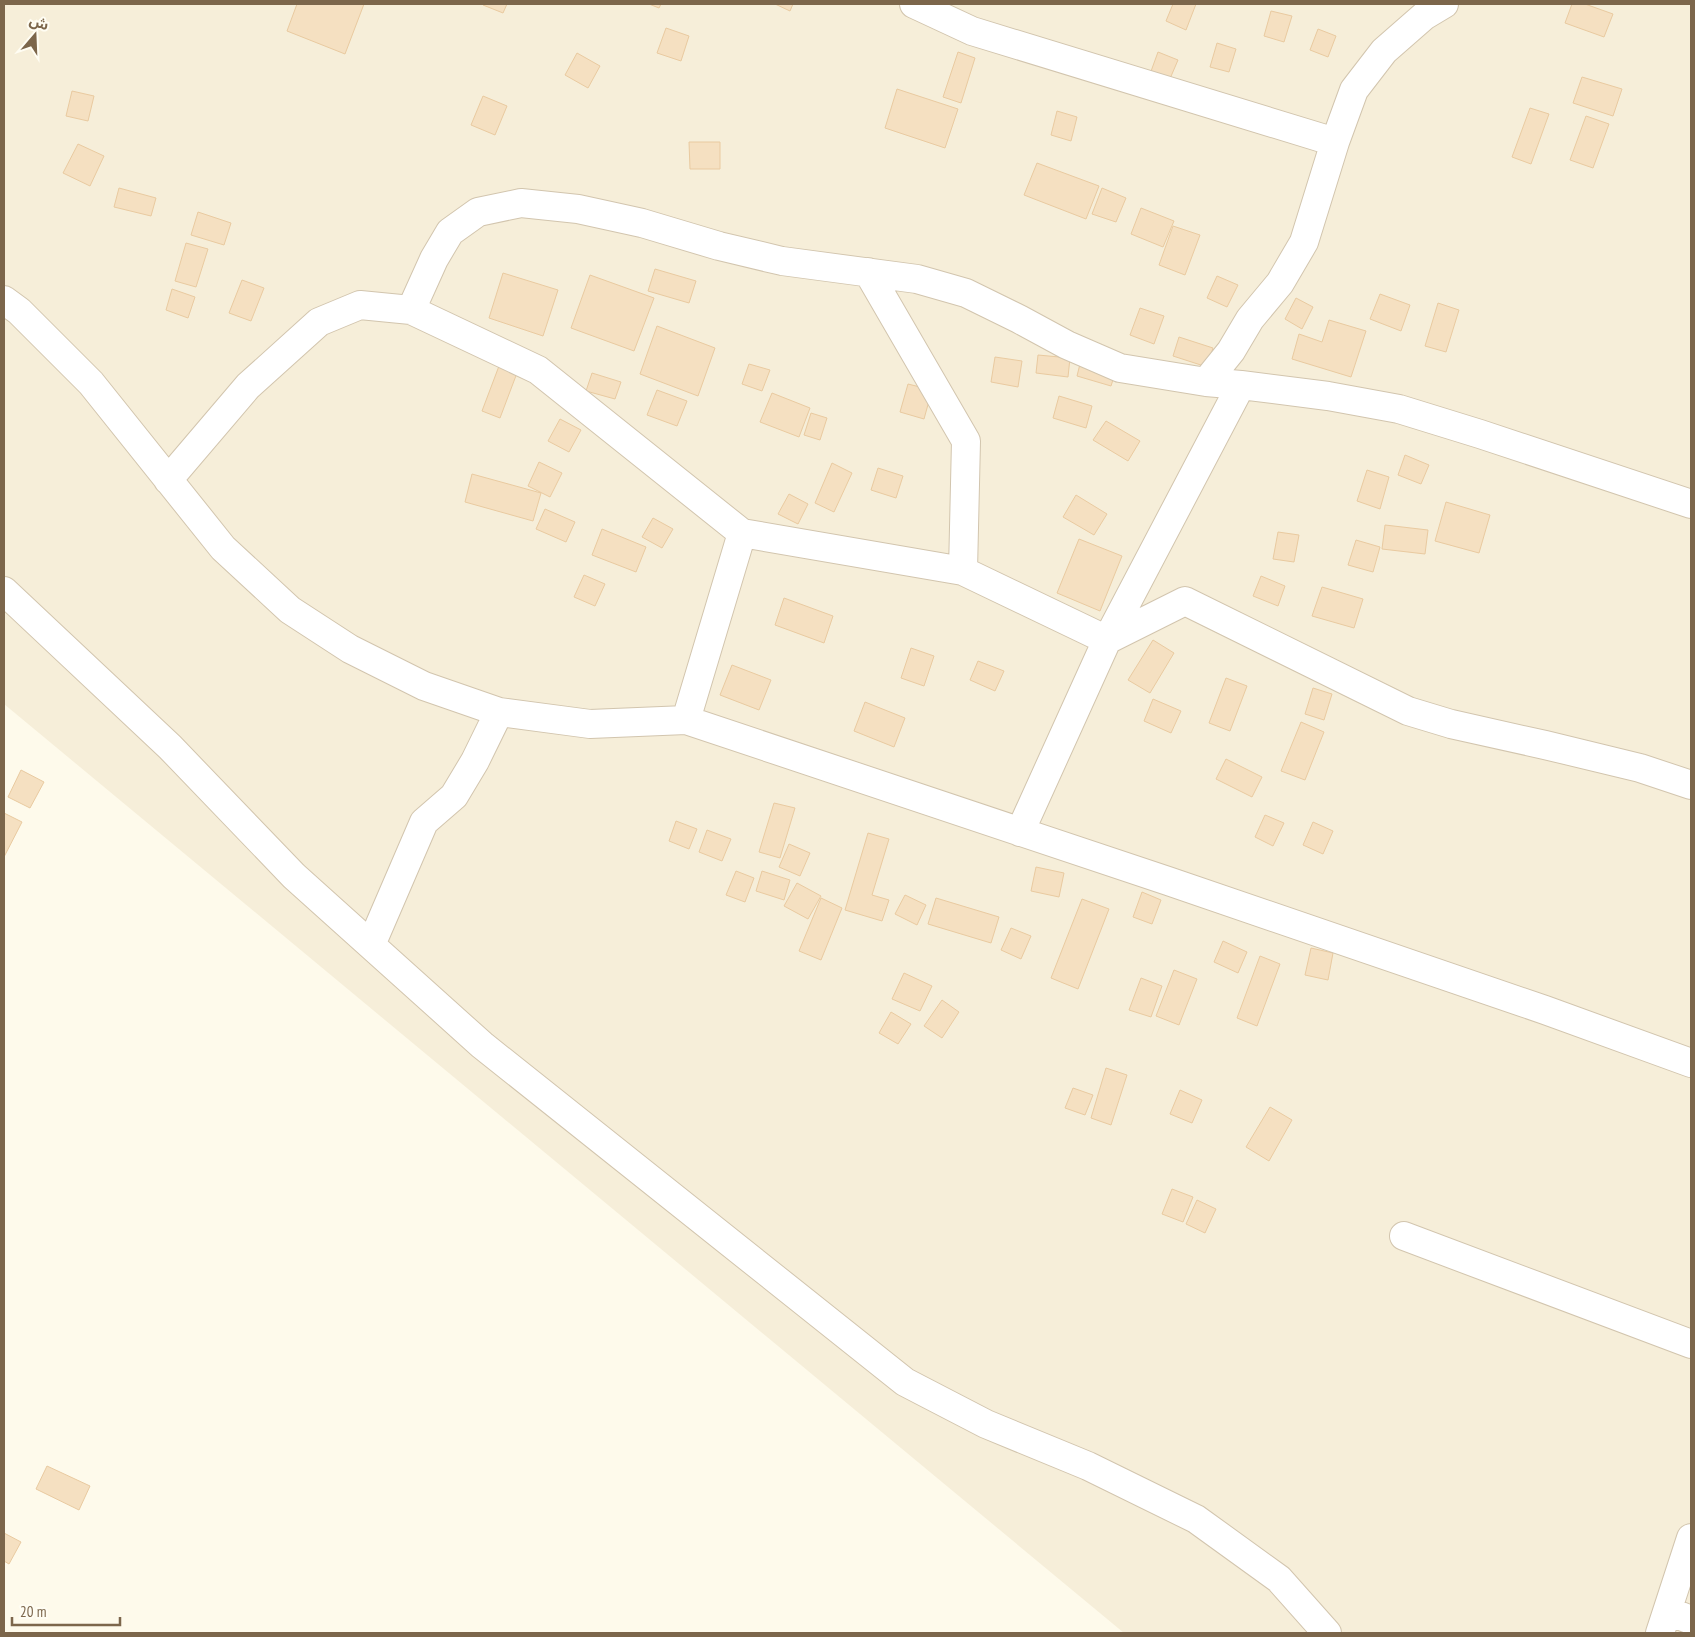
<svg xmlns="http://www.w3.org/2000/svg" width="1695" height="1637" font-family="'PT Sans Narrow','Noto Sans Arabic',sans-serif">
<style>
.residential{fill:#f6eed9}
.building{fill:#f5e0c1;stroke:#e9caa0}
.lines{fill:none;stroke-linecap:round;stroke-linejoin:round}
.minor-casing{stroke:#d2c5ae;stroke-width:30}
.minor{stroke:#fff;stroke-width:28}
</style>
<rect width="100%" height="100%" fill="#fefaeb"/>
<path class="residential" d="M4 4H1691V1633H1124L4 704Z"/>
<path class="building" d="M297 4H364L345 54 287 31Z
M484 4H507L503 13 483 5Z
M649 4H661L659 8Z
M775 4H793L790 11Z
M1173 4H1196L1186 30 1166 21Z
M1572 4H1585L1613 14 1604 37 1565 23Z
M1271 11 1292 16 1284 42 1264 36Z
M666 28 689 36 681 61 657 53Z
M1318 29 1336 36 1328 57 1310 50Z
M1217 43 1236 49 1229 72 1210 67Z
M958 52 975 58 961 103 943 97Z
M1158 52 1178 60 1169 81 1150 74Z
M577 53 600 66 588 88 565 75Z
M1582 77 1622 89 1613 116 1573 103Z
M897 89 958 109 945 148 885 128Z
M72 91 94 96 88 121 66 116Z
M483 96 507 106 495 135 471 125Z
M1530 108 1549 114 1531 164 1512 157Z
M1057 111 1077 117 1071 141 1051 135Z
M1586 116 1609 124 1593 168 1570 160Z
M689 142H720V169H690Z
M78 144 104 156 90 186 63 173Z
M1037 163 1099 186 1086 219 1024 195Z
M119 188 156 198 151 216 114 207Z
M1102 188 1126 198 1116 222 1092 214Z
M1141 208 1174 221 1163 247 1131 234Z
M198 212 231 223 224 245 191 235Z
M1173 226 1200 235 1185 275 1159 265Z
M186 243 208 249 196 287 175 281Z
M655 269 696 281 689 303 648 291Z
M503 273 558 290 543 336 489 318Z
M590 275 654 298 634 351 571 328Z
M1217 276 1238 285 1227 307 1207 298Z
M242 280 264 288 251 321 229 313Z
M172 289 195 297 188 318 166 310Z
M1380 294 1410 305 1401 331 1370 319Z
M1296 298 1313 307 1302 329 1285 319Z
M1438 303 1459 310 1446 352 1425 346Z
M1140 308 1164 316 1154 344 1130 335Z
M1329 320 1366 331 1351 377 1292 359 1299 334 1322 342Z
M657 326 715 348 698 396 640 374Z
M1179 337 1213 348 1207 367 1173 356Z
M1038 355 1070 358 1068 377 1036 373Z
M995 357 1022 361 1018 387 991 382Z
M1081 360 1116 370 1111 386 1077 376Z
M749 364 770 370 762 391 742 384Z
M499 366 517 373 500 418 482 411Z
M592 373 621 382 615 399 586 391Z
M908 384 932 390 924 419 900 412Z
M657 390 687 401 677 426 647 415Z
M772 393 810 408 799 437 760 422Z
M1059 396 1092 406 1086 428 1053 418Z
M811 413 827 418 820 440 804 435Z
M560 419 581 430 569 452 548 441Z
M1106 421 1140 441 1128 461 1093 440Z
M1405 455 1429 465 1421 484 1398 475Z
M539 462 562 473 550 497 528 486Z
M832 463 852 473 834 512 815 503Z
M878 468 903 476 896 498 871 490Z
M1367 470 1389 477 1380 509 1357 501Z
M472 474 541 493 533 521 465 502Z
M789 494 808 504 798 524 778 514Z
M1076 495 1107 514 1094 535 1063 517Z
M1446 502 1490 515 1479 553 1435 541Z
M545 509 575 522 566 542 536 529Z
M653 518 673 529 662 548 642 537Z
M1385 525 1428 530 1425 554 1382 549Z
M602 529 646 547 636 572 592 555Z
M1278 532 1299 535 1294 562 1273 559Z
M1079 539 1122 556 1100 611 1057 593Z
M1356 540 1380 547 1373 572 1348 565Z
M584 575 605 584 595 606 574 597Z
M1261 576 1285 586 1278 606 1253 596Z
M1322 587 1363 599 1354 628 1312 616Z
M784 598 833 616 824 643 775 625Z
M1153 640 1174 653 1150 693 1128 680Z
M911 648 934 656 924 686 901 678Z
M978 661 1004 671 995 691 970 680Z
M732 665 771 680 759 710 720 695Z
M1226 678 1247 686 1230 731 1209 723Z
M1313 688 1332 694 1324 720 1305 714Z
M1153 699 1181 711 1171 733 1144 721Z
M865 702 905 718 894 747 854 731Z
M1301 722 1324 732 1305 780 1281 771Z
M1226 759 1262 777 1252 797 1216 779Z
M21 770 44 782 30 808 8 797Z
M774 803 795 808 780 858 759 852Z
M4 813 22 822 4 857Z
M1265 815 1284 823 1273 846 1255 837Z
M676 821 697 829 689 849 669 841Z
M1313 822 1333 831 1323 854 1303 845Z
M707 830 731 839 722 861 699 852Z
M868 833 889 839 872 895 889 900 882 921 845 910Z
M789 844 810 853 800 876 779 867Z
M1036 867 1064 873 1059 897 1031 891Z
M736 871 754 878 745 902 726 895Z
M762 871 790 880 784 900 756 891Z
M797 883 821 896 808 919 784 906Z
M1142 892 1161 900 1152 924 1133 917Z
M905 895 926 905 917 925 895 914Z
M821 898 842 908 821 960 799 951Z
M936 898 999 917 991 943 928 924Z
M1082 899 1109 909 1078 989 1051 978Z
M1011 928 1031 936 1021 959 1001 950Z
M1223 941 1247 952 1238 973 1214 962Z
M1311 948 1333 953 1328 980 1305 975Z
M1260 956 1280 964 1257 1026 1237 1018Z
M1174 970 1197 979 1179 1025 1156 1016Z
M904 973 932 986 920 1011 892 999Z
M1141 978 1162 986 1151 1017 1129 1010Z
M942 1000 959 1012 942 1038 924 1026Z
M891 1012 911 1024 898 1044 879 1033Z
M1106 1068 1127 1075 1111 1125 1091 1118Z
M1073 1088 1093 1095 1085 1115 1065 1108Z
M1180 1090 1202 1100 1192 1123 1170 1114Z
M1270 1107 1292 1120 1269 1161 1246 1147Z
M1172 1189 1193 1197 1183 1222 1162 1214Z
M1197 1200 1216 1209 1205 1233 1186 1224Z
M47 1466 90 1486 79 1510 36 1489Z
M4 1533 21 1542 9 1564 4 1561Z"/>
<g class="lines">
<defs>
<path id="minor" d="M914 4 972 31 1335 142
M868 272 966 441 963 571
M4 300 19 311 91 383 223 548 290 610 350 649 424 686 499 712 590 724 686 720 1168 881 1545 1010 1691 1063
M411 310 434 259 450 232 478 212 521 203 578 209 642 223 719 246 782 261 917 279 966 293 1019 319 1067 345 1120 368 1206 382 1241 385 1328 396 1399 409 1480 434 1691 504
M1206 382 1231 351 1250 319 1280 283 1304 242 1335 142 1354 90 1384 51 1424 16 1444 4
M168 480 248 386 319 322 360 305 411 310 538 370 742 533 963 571 1107 640 1185 601 1408 711 1451 724 1545 745 1640 768 1691 785
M4 591 170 747 294 876 482 1045 905 1382 986 1424 1088 1466 1196 1519 1279 1579 1327 1633
M686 720 742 533
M1020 832 1107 640 1241 385
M371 945 424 822 454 796 475 761 499 712
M1404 1236 1691 1344
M1668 1611 1691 1620
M1660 1633 1691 1538"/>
</defs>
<use href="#minor" class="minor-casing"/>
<use href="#minor" class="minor"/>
</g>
<rect width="1695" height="1637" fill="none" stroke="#7c664b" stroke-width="10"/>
<g transform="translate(35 35) rotate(19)" stroke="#fffdf3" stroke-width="4" paint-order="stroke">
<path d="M0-4L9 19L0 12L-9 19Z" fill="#7c664b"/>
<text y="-8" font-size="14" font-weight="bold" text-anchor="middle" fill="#7c664b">ش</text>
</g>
<path d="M12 1617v8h108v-8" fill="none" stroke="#7c664b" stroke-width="2.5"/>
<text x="20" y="1617" font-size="15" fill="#7c664b" stroke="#fffdf3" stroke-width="4" paint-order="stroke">20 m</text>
</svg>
